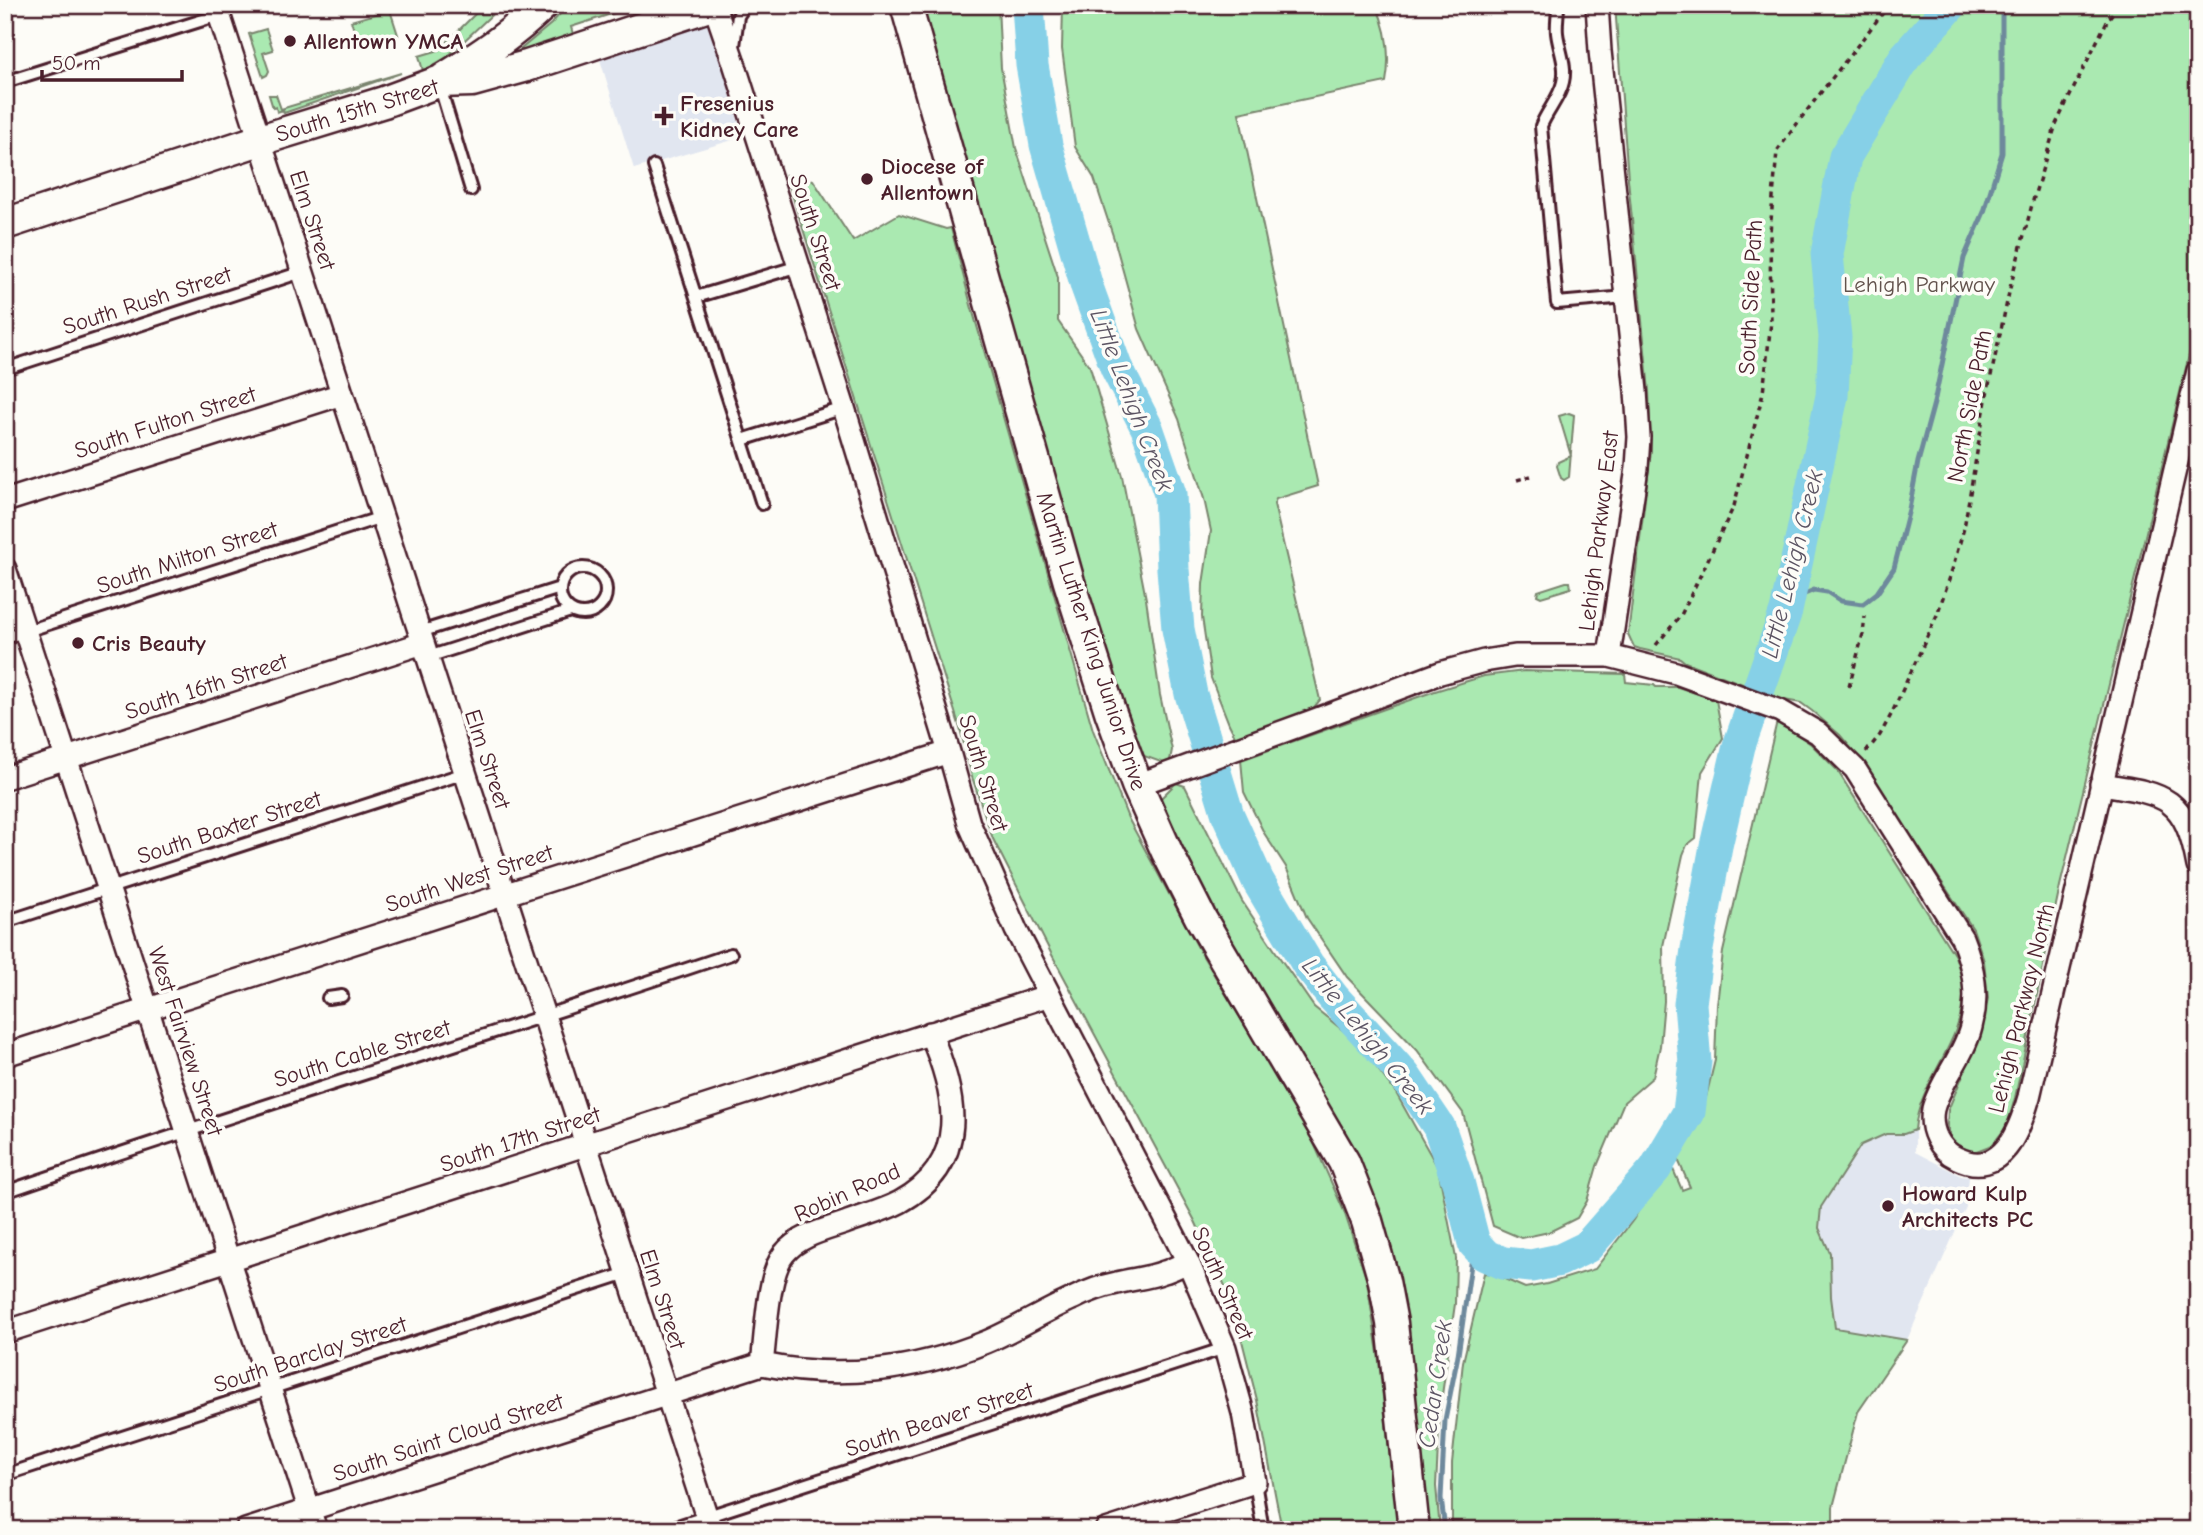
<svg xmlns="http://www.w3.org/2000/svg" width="2203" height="1535" font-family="'Comic Neue',sans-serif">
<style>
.built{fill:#e1e6f0}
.green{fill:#aae9b1;stroke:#7a846e;stroke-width:2}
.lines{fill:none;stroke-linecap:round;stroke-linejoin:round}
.stream{stroke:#6e899c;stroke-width:5}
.river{stroke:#86d0e7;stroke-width:33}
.lane-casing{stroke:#4a1f2b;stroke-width:16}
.street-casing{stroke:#4a1f2b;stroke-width:26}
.secondary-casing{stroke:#4a1f2b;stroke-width:35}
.path{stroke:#4a1f2b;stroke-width:3.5;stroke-dasharray:5 5;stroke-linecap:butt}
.lane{stroke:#fdfcf7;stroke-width:10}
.street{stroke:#fdfcf7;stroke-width:21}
.secondary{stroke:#fdfcf7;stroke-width:30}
.poi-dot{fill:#4a1f2b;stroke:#fdfcf7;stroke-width:2.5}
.labels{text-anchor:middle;stroke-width:7;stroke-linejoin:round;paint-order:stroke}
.poi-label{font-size:23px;font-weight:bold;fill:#4a1f2b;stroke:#fdfcf7;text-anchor:start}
.street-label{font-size:23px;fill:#4a1f2b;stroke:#fdfcf7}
.park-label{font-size:23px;fill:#62524c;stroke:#fdfcf7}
.water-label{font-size:24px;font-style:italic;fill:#5c5463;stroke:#fdfcf7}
</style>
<rect width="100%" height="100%" fill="#fdfcf7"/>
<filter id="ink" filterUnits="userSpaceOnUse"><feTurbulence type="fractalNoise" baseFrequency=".0143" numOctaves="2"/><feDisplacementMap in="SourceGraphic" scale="14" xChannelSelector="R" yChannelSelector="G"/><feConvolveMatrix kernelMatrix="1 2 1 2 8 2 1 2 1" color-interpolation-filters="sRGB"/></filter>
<g filter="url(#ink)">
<path class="built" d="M703 19 710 26 743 137 634 169 597 50Z
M1915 1130V1152L1961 1176 1969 1177 1966 1207 1907 1340 1835 1328 1819 1228 1821 1207 1861 1145 1886 1134H1904Z"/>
<path class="green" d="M484 5H502L447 57 423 71 419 56 439 50Z
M568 5H639L571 27 575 41 515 54 551 24Z
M919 5H998L1001 68 1016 148 1058 277V321L1090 367 1122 476 1146 599 1160 695 1172 750 1169 765 1144 756 1137 749 1115 690Z
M1063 5H1376C1387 30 1391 55 1386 82L1239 113 1318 486 1276 499 1274 504 1320 700 1311 711 1237 740 1229 724 1211 678 1202 617 1203 584 1211 531 1204 499 1179 419 1139 329 1115 242 1094 178 1075 147 1062 49Z
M1615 5H2198V318L2060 886 2015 1098 2007 1126 1992 1145 1974 1152 1961 1150 1952 1141 1947 1125 1948 1110 1981 1032 1988 998 1984 961 1973 929 1857 755 1840 735 1812 711 1801 703 1784 700 1685 662 1680 658 1640 649 1634 647 1628 634 1651 451 1649 391 1628 179Z
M390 10 398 35 357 39 351 21Z
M266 29 273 50 263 53 269 71 267 75 263 77 249 34Z
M401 73 284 113 283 110 277 112 276 107 273 108 269 95H276L281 109Z
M786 175 813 180 853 241 899 214 946 229 951 228 971 305 1093 730 1128 818 1201 953 1308 1130 1344 1211 1367 1281 1378 1353 1398 1530H1282L1257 1400 1232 1301 1195 1221 1051 953 993 839 972 777 960 728Z
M1569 413 1574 415 1569 477 1564 480 1561 478 1557 466 1558 462 1571 456 1559 416Z
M1566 582H1570L1571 588 1541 597 1537 595 1538 591Z
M1524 671 1625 674 1626 682 1654 685 1656 687H1678L1716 700 1723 738 1702 772 1696 838 1687 845 1683 855 1663 946 1664 1001 1660 1046 1653 1077 1624 1102 1597 1166 1587 1201 1577 1218 1549 1232 1521 1238 1493 1226 1463 1113 1417 1050 1347 977 1307 918 1286 867 1264 833 1244 792 1241 760 1435 691 1484 676Z
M1777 721 1811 744 1837 770 1955 956C1958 966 1962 976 1963 987 1967 1040 1919 1079 1915 1130L1904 1134H1886L1861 1145 1821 1207 1819 1228 1830 1253 1831 1297 1835 1328 1907 1340 1858 1412 1833 1507V1530H1452V1463L1463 1362 1484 1273 1493 1274 1525 1288 1547 1284 1595 1269 1633 1220 1669 1160 1682 1190 1690 1187 1676 1155 1681 1153 1702 1114 1715 1060 1717 1005 1723 952Z
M1176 783 1185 786 1242 901 1282 961 1314 1007 1356 1041 1396 1093 1438 1168 1456 1258 1455 1304 1440 1409 1436 1486 1440 1530H1423L1397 1298 1247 980 1158 801Z"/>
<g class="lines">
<path class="stream" d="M1786 611 1800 596 1814 590 1827 592 1841 601 1863 604 1877 593 1894 568 1909 509 1918 462 1934 403 1964 258 1984 212 2002 153V5
M1445 1530 1441 1498 1445 1420 1458 1355 1474 1243"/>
<path class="river" d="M1028 5 1032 65 1046 145 1059 190 1087 287 1116 367 1147 428 1170 494 1173 569 1178 629 1191 694 1228 815 1258 881 1308 965 1333 997 1404 1075 1439 1127 1458 1182 1474 1243 1485 1255 1503 1263 1531 1266 1560 1260 1587 1247 1655 1169 1689 1112 1695 1062 1690 1004 1697 949 1716 846 1739 746 1786 611 1832 396 1835 337 1827 254 1845 157 1905 57 1951 5"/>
<defs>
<path id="lane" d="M1558 5C1558 14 1556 24 1557 33 1559 50 1567 65 1563 82 1560 97 1547 111 1541 126L1557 303 1626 297
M734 46 738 16 745 5
M5 82 219 15
M439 84 471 190
M654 166 762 504
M696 297 799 266
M5 369 302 272
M742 440 844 408
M560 591a23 23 0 1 1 46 0a23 23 0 1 1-46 0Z
M420 632 560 588
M5 638 382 517
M428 657 571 611
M5 922 465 773
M328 998 342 996
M5 1192C246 1109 490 1036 731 954
M5 1475 627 1273
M1255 1482 1263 1530
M665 1530 1225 1348"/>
<path id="street" d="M216 5 711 1530
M714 5 733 60 844 408 949 752 969 823 1016 930 1188 1262 1225 1348 1243 1413 1255 1482 1106 1530
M1597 5 1600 51 1636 391 1639 437 1637 468 1609 656
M5 501 342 394
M5 569 316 1530
M5 778 423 643
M2101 784C2166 794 2185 796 2198 866
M1137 785 1312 721 1440 673 1484 661 1515 656H1609L1676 673 1780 711 1818 733 1855 769 1962 938C1974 968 1979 996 1971 1027 1964 1056 1940 1082 1933 1109 1929 1129 1939 1150 1957 1158 2002 1180 2020 1129 2029 1097L2198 371
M5 1055 949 752
M5 1332 1050 995
M762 1364C766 1336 767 1275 784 1254 798 1236 824 1230 845 1223 863 1216 883 1211 900 1202 971 1163 957 1095 930 1033
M246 1530 762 1364C838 1380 915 1371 986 1342 1016 1329 1043 1312 1072 1299 1086 1292 1102 1286 1117 1283 1132 1279 1149 1278 1164 1272 1172 1270 1180 1265 1188 1262"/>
<path id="secondary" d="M906 5 1069 582 1110 711 1137 785 1167 852 1200 917 1344 1162 1367 1221 1384 1281 1392 1323 1414 1530
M445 78C480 56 513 34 543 5
M5 224 260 140 384 102 438 82 472 81 527 66 712 5"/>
</defs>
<use href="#lane" class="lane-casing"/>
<use href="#street" class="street-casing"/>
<use href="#secondary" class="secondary-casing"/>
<path class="path" d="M1517 480 1531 476
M1656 645 1681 615 1734 506 1763 393 1771 322 1770 232 1777 151 1805 113 1889 5
M1849 687 1863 634 1865 616
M1866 752 1880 735 1892 713 1937 615 1950 577 1964 528 1987 394 2010 288 2034 197 2056 124 2107 21 2118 5"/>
<use href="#lane" class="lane"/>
<use href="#street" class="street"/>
<use href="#secondary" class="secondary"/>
</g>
</g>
<g class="poi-dot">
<circle cx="290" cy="41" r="7"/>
<path d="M660.5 105.5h7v7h7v7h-7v7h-7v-7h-7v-7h7z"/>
<circle cx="867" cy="179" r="7"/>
<circle cx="78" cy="643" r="7"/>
<circle cx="1888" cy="1206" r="7"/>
</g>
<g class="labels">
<g class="poi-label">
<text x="304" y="49">Allentown YMCA</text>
<text x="680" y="111">Fresenius<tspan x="680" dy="26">Kidney Care</tspan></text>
<text x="881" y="174">Diocese of<tspan x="881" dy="26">Allentown</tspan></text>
<text x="92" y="651">Cris Beauty</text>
<text x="1902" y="1201">Howard Kulp<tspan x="1902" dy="26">Architects PC</tspan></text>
</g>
<g class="street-label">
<text transform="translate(357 110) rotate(-17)" y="8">South 15th Street</text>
<text transform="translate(313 220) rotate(72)" y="8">Elm Street</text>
<text transform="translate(816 232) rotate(72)" y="8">South Street</text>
<text transform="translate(1750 297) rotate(-87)" y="8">South Side Path</text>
<text transform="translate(147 300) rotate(-18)" y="8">South Rush Street</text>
<text transform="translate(1969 406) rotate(-79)" y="8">North Side Path</text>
<text transform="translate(165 422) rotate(-18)" y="8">South Fulton Street</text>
<text transform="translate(1598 531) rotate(-83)" y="8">Lehigh Parkway East</text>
<text transform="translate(187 557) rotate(-18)" y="8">South Milton Street</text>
<text transform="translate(1092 641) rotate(72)" y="8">Martin Luther King Junior Drive</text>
<text transform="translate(206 686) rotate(-18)" y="8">South 16th Street</text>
<text transform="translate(488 759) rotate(72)" y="8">Elm Street</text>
<text transform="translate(984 773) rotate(73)" y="8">South Street</text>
<text transform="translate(229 827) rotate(-18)" y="8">South Baxter Street</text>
<text transform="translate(469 878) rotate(-18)" y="8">South West Street</text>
<text transform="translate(2021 1008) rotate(-76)" y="8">Lehigh Parkway North</text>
<text transform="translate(186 1041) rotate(72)" y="8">West Fairview Street</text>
<text transform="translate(362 1053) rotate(-17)" y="8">South Cable Street</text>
<text transform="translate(520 1139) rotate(-18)" y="8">South 17th Street</text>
<text transform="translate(847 1192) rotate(-24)" y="8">Robin Road</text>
<text transform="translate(1223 1283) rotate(66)" y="8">South Street</text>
<text transform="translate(663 1299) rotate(72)" y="8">Elm Street</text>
<text transform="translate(310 1354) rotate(-18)" y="8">South Barclay Street</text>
<text transform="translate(939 1419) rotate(-18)" y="8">South Beaver Street</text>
<text transform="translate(448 1437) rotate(-18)" y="8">South Saint Cloud Street</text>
</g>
<g class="park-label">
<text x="1919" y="292">Lehigh Parkway</text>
</g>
<g class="water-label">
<text transform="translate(1132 400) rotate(69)" y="8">Little Lehigh Creek</text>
<text transform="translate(1792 564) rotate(-76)" y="8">Little Lehigh Creek</text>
<text transform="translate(1368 1036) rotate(51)" y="8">Little Lehigh Creek</text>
<text transform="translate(1435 1384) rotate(-82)" y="8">Cedar Creek</text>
</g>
</g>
<rect width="2203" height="1535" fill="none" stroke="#fdfcf7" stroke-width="28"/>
<rect x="14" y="14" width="2175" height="1507" fill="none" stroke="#4a1f2b" stroke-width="2.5" filter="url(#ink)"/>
<path d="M42 70v10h140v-10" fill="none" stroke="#4a1f2b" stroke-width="3.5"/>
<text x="52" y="70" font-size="21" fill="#4a1f2b" stroke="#fdfcf7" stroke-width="5" paint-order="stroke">50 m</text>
</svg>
